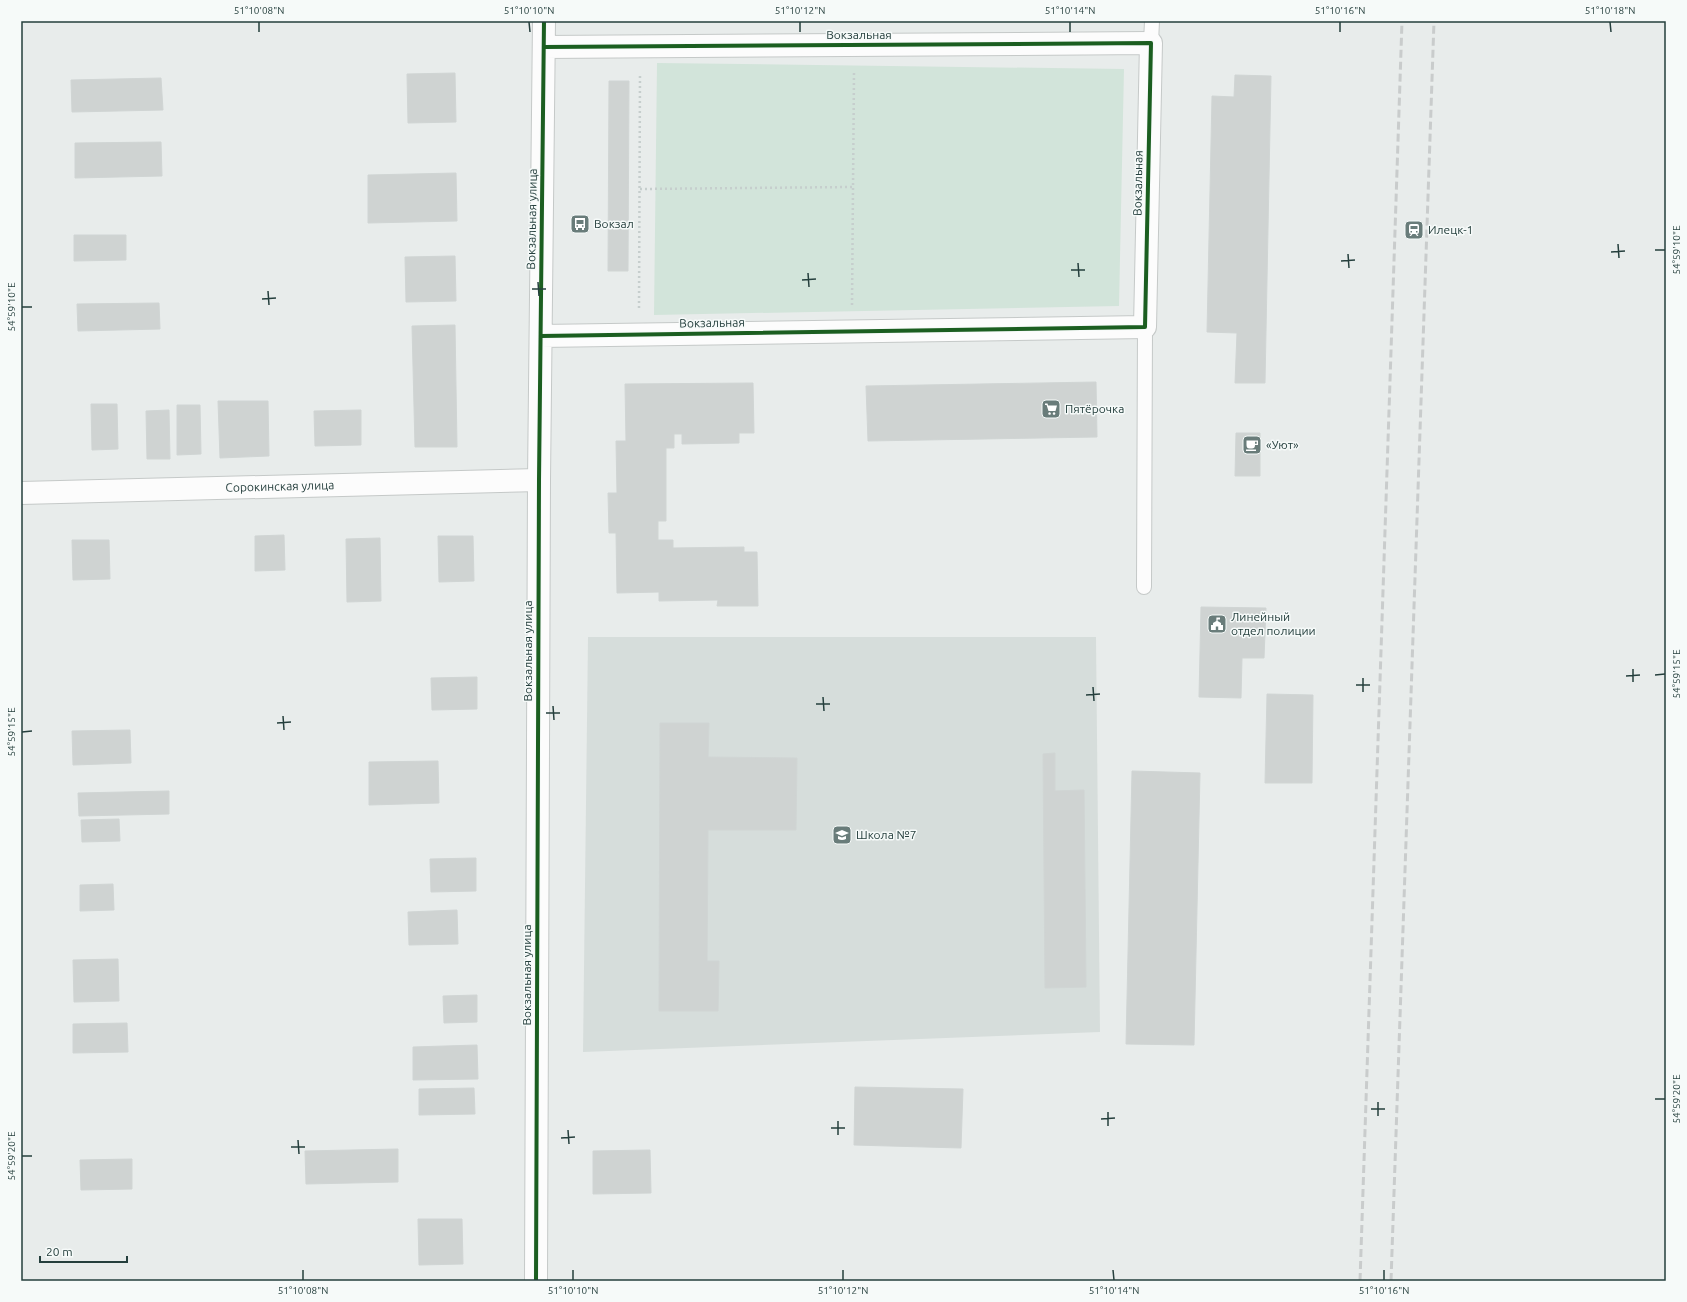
<svg xmlns="http://www.w3.org/2000/svg" width="1687" height="1302" font-family="Ubuntu,sans-serif">
<style>
.built{fill:#d6dddb}
.green{fill:#d2e4da}
.building{fill:#cfd3d2;stroke:#d0d5d4}
.lines{fill:none;stroke-linecap:round;stroke-linejoin:round}
.service-casing{stroke:#c5c9c8;stroke-width:16}
.minor-casing{stroke:#c5c9c8;stroke-width:24}
.tertiary-casing{stroke:#c5c9c8;stroke-width:24}
.path{stroke:#c6cecd;stroke-width:2.5;stroke-dasharray:2 3;stroke-linecap:butt}
.service{stroke:#fcfcfc;stroke-width:14}
.minor{stroke:#fcfcfc;stroke-width:22}
.tertiary{stroke:#fcfcfc;stroke-width:22}
.rail{stroke:#c9cccc;stroke-width:3;stroke-dasharray:8 4;stroke-linecap:butt}
.cycleway-casing{stroke:#f6faf9;stroke-width:6}
.cycleway{stroke:#1b5e20;stroke-width:4}
.ticks{fill:none;stroke:#253f3d;stroke-width:1.5}
.labels{text-anchor:middle;stroke-width:3;stroke-linejoin:round;paint-order:stroke}
.street-label{font-size:12px;fill:#253f3d;stroke:#f6faf9}
.poi-label{font-size:12px;fill:#253f3d;stroke:#f6faf9;text-anchor:start}
.neatline{fill:none;stroke:#253f3d;stroke-width:1.5}
.ticks-label{font-size:10px;text-anchor:middle;fill:#253f3d}
</style>
<rect width="100%" height="100%" fill="#e8eceb"/>
<path class="built" d="M588 637H1096L1100 1032 583 1052Z"/>
<path class="green" d="M657 63 1124 69 1119 306 654 315Z"/>
<path class="building" d="M455 73 456 122 408 123 407 74Z
M1235 75 1271 76 1265 383H1235L1237 333 1207 332 1212 96 1234 97Z
M161 78 163 110 72 112 71 80Z
M609 81H629L628 271H608Z
M161 142 162 176 75 178V143Z
M456 173 457 221 368 223V175Z
M74 235H126V260L74 261Z
M455 256 456 301 406 302 405 257Z
M159 303 160 329 78 331 77 304Z
M455 325 457 447H415L412 326Z
M1096 382 1097 437 868 441 866 386Z
M753 383 754 433H739V443L682 444V434H674V448H666V521H658V540H673V548L744 547V552H757L758 606H717L718 600 659 601V592L617 593 616 533H609L608 493H617L616 441H626L625 384Z
M218 401H268L269 456 220 458Z
M91 404H117L118 449 92 450Z
M177 405H200L201 454 177 455Z
M169 410 170 459H147L146 411Z
M361 410V445L315 446 314 411Z
M1236 433H1260V476H1235Z
M284 535 285 570 255 571V536Z
M438 536H473L474 581 439 582Z
M380 538 381 601 347 602 346 539Z
M72 540H109L110 579 73 580Z
M1201 607 1266 608 1264 658H1242L1241 698 1199 697Z
M477 677V709L432 710 431 678Z
M1267 694 1313 695 1312 783H1265Z
M660 723H709L708 757 797 758 796 830H708L707 961H719L718 1011H659Z
M130 730 131 763 73 765 72 731Z
M1055 753V791L1084 790 1086 987 1045 988 1043 754Z
M438 761 439 803 369 805V762Z
M1132 771 1200 773 1194 1045 1126 1044Z
M169 791V814L79 816 78 793Z
M119 819 120 841 82 842 81 820Z
M476 858V891L431 892 430 859Z
M113 884 114 910 80 911V885Z
M457 910 458 944 409 945 408 912Z
M118 959 119 1001 74 1002 73 960Z
M477 995V1022L444 1023 443 996Z
M127 1023 128 1052 73 1053V1024Z
M477 1045 478 1079 413 1080V1047Z
M855 1087 963 1089 961 1148 854 1145Z
M474 1088 475 1114 419 1115V1089Z
M398 1149V1182L306 1184 305 1151Z
M650 1150 651 1193 593 1194V1151Z
M132 1159V1189L81 1190 80 1160Z
M418 1219H462L463 1264 419 1265Z"/>
<g class="lines">
<defs>
<path id="service" d="M1151 43 1152 21
M1144 587 1145 327"/>
<g id="minor">
<path id="s1" d="M21 493 539 480"/>
</g>
<path id="tertiary" d="M541 336 1145 327 1151 43 544 47
M536 1281 539 480 544 21"/>
</defs>
<use href="#service" class="service-casing"/>
<use href="#minor" class="minor-casing"/>
<use href="#tertiary" class="tertiary-casing"/>
<path class="path" d="M640 189 853 187
M852 305 854 72
M639 308 640 73"/>
<use href="#service" class="service"/>
<use href="#minor" class="minor"/>
<use href="#tertiary" class="tertiary"/>
<path class="rail" d="M1360 1281 1402 21
M1391 1281 1434 21"/>
<defs>
<path id="cycleway" d="M541 336 1145 327 1151 43 544 47
M536 1281 539 480 544 21"/>
</defs>
<use href="#cycleway" class="cycleway-casing"/>
<use href="#cycleway" class="cycleway"/>
</g>
<path class="ticks" d="M259 22V32M529 22 530 32M800 22V32M1070 22V32M1340 22V32M1610 22 1611 32M1618 244 1619 258M1655 250H1665M1611 252 1625 251M1348 254 1349 268M1341 261 1355 260M1078 263 1079 277M1071 270H1085M808 273 809 287M802 280 816 279M538 282 539 296M532 289H546M268 291 269 305M262 299 276 298M22 307H32M1633 669V682M1655 675 1665 674M1626 676 1640 675M1363 678V692M1356 685H1370M1093 687 1094 701M1086 695 1100 694M823 697 824 711M816 704H830M553 706 554 720M546 713H560M283 716 284 730M277 723 291 722M22 732 32 731M1655 1099H1665M1378 1102V1116M1371 1109H1385M1108 1112V1126M1101 1119 1115 1118M838 1121V1135M831 1128H845M568 1130 569 1144M561 1138 575 1137M298 1140 299 1154M291 1147H305M22 1156H32M303 1270V1280M573 1270V1280M843 1270V1280M1113 1270 1114 1280M1384 1270V1280"/>
<defs>
<symbol id="bus-square" viewBox="-11 -11 22 22"><rect x="-9" y="-9" width="18" height="18" rx="4" fill="#697c7a" stroke="#f6faf9"/><path d="M-5-6H5V4H4V6H2V4H-2V6H-4V4H-5ZM-3.5-4V0h7V-4ZM-3.5 1.2v1.5H-2V1.2ZM2 1.2v1.5H3.5V1.2Z" fill="#fff"/></symbol>
<symbol id="station-square" viewBox="-11 -11 22 22"><rect x="-9" y="-9" width="18" height="18" rx="4" fill="#697c7a" stroke="#f6faf9"/><path d="M-3-6H3Q5-6 5-4V2Q5 4 3 4L4.5 6H3L1.5 4h-3L-3 6H-4.5L-3 4Q-5 4-5 2V-4Q-5-6-3-6ZM-3.5-4v3h7v-3ZM-3.5 1v1.5H-2V1ZM2 1v1.5H3.5V1Z" fill="#fff"/></symbol>
<symbol id="supermarket-square" viewBox="-11 -11 22 22"><rect x="-9" y="-9" width="18" height="18" rx="4" fill="#697c7a" stroke="#f6faf9"/><path d="M-6-5.5h2.5l.6 2H6L4.5 2H-2.5L-4.4-4H-6ZM-1.5 3.2a1.3 1.3 0 1 0 .1 0ZM3 3.2a1.3 1.3 0 1 0 .1 0Z" fill="#fff"/></symbol>
<symbol id="cafe-square" viewBox="-11 -11 22 22"><rect x="-9" y="-9" width="18" height="18" rx="4" fill="#697c7a" stroke="#f6faf9"/><path d="M-5.5-4.5H6V0H3Q3 3.5 0 3.5H-2.5Q-5.5 3.5-5.5 0ZM3-3.2v2h1.7v-2ZM-6 4.5H4V6H-6Z" fill="#fff"/></symbol>
<symbol id="civic-square" viewBox="-11 -11 22 22"><rect x="-9" y="-9" width="18" height="18" rx="4" fill="#697c7a" stroke="#f6faf9"/><path d="M-.6-6.5H3V-4.5H.6V-3L4-1V1h2V6H-6V1h2V-1L-.6-3ZM-1.2 2.5V6h2.4V2.5Z" fill="#fff"/></symbol>
<symbol id="school-square" viewBox="-11 -11 22 22"><rect x="-9" y="-9" width="18" height="18" rx="4" fill="#697c7a" stroke="#f6faf9"/><path d="M0-5L7-2L0 1L-7-2ZM-4 1L0 2.5L4 1V4Q0 6-4 4Z" fill="#fff"/></symbol>
</defs>
<g fill-rule="evenodd">
<use href="#bus-square" x="569" y="213" width="22" height="22"/>
<use href="#station-square" x="1403" y="219" width="22" height="22"/>
<use href="#supermarket-square" x="1040" y="398" width="22" height="22"/>
<use href="#cafe-square" x="1241" y="434" width="22" height="22"/>
<use href="#civic-square" x="1206" y="613" width="22" height="22"/>
<use href="#school-square" x="831" y="824" width="22" height="22"/>
</g>
<g class="labels">
<g class="street-label">
<text x="859" y="39">Вокзальная</text>
<text transform="translate(1138 183) rotate(-89)" y="4">Вокзальная</text>
<text transform="translate(532 219) rotate(-89)" y="4">Вокзальная улица</text>
<text transform="translate(712 323) rotate(-1)" y="4">Вокзальная</text>
<text dy="4" stroke="none"><textPath href="#s1" startOffset="259">Сорокинская улица</textPath></text>
<text transform="translate(528 651) rotate(-90)" y="4">Вокзальная улица</text>
<text transform="translate(527 975) rotate(-90)" y="4">Вокзальная улица</text>
</g>
<g class="poi-label">
<text x="594" y="228">Вокзал</text>
<text x="1428" y="234">Илецк-1</text>
<text x="1065" y="413">Пятёрочка</text>
<text x="1266" y="449">«Уют»</text>
<text x="1231" y="621">Линейный<tspan x="1231" dy="14">отдел полиции</tspan></text>
<text x="856" y="839">Школа №7</text>
</g>
</g>
<rect width="1687" height="1302" fill="none" stroke="#f6faf9" stroke-width="44"/>
<path d="M40 1256v6h87v-6" fill="none" stroke="#253f3d" stroke-width="2"/>
<text x="46" y="1256" font-size="12" fill="#253f3d" stroke="#f6faf9" stroke-width="3" paint-order="stroke">20 m</text>
<rect x="22" y="22" width="1643" height="1258" class="neatline"/>
<g class="ticks-label">
<text x="259" y="14">51°10'08"N</text>
<text x="529" y="14">51°10'10"N</text>
<text x="800" y="14">51°10'12"N</text>
<text x="1070" y="14">51°10'14"N</text>
<text x="1340" y="14">51°10'16"N</text>
<text x="1610" y="14">51°10'18"N</text>
<text transform="translate(1676 250) rotate(-90)" y="4">54°59'10"E</text>
<text transform="translate(11 307) rotate(-90)" y="4">54°59'10"E</text>
<text transform="translate(1676 674) rotate(-90)" y="4">54°59'15"E</text>
<text transform="translate(11 732) rotate(-90)" y="4">54°59'15"E</text>
<text transform="translate(1676 1099) rotate(-90)" y="4">54°59'20"E</text>
<text transform="translate(11 1156) rotate(-90)" y="4">54°59'20"E</text>
<text x="303" y="1294">51°10'08"N</text>
<text x="573" y="1294">51°10'10"N</text>
<text x="843" y="1294">51°10'12"N</text>
<text x="1114" y="1294">51°10'14"N</text>
<text x="1384" y="1294">51°10'16"N</text>
</g>
</svg>
